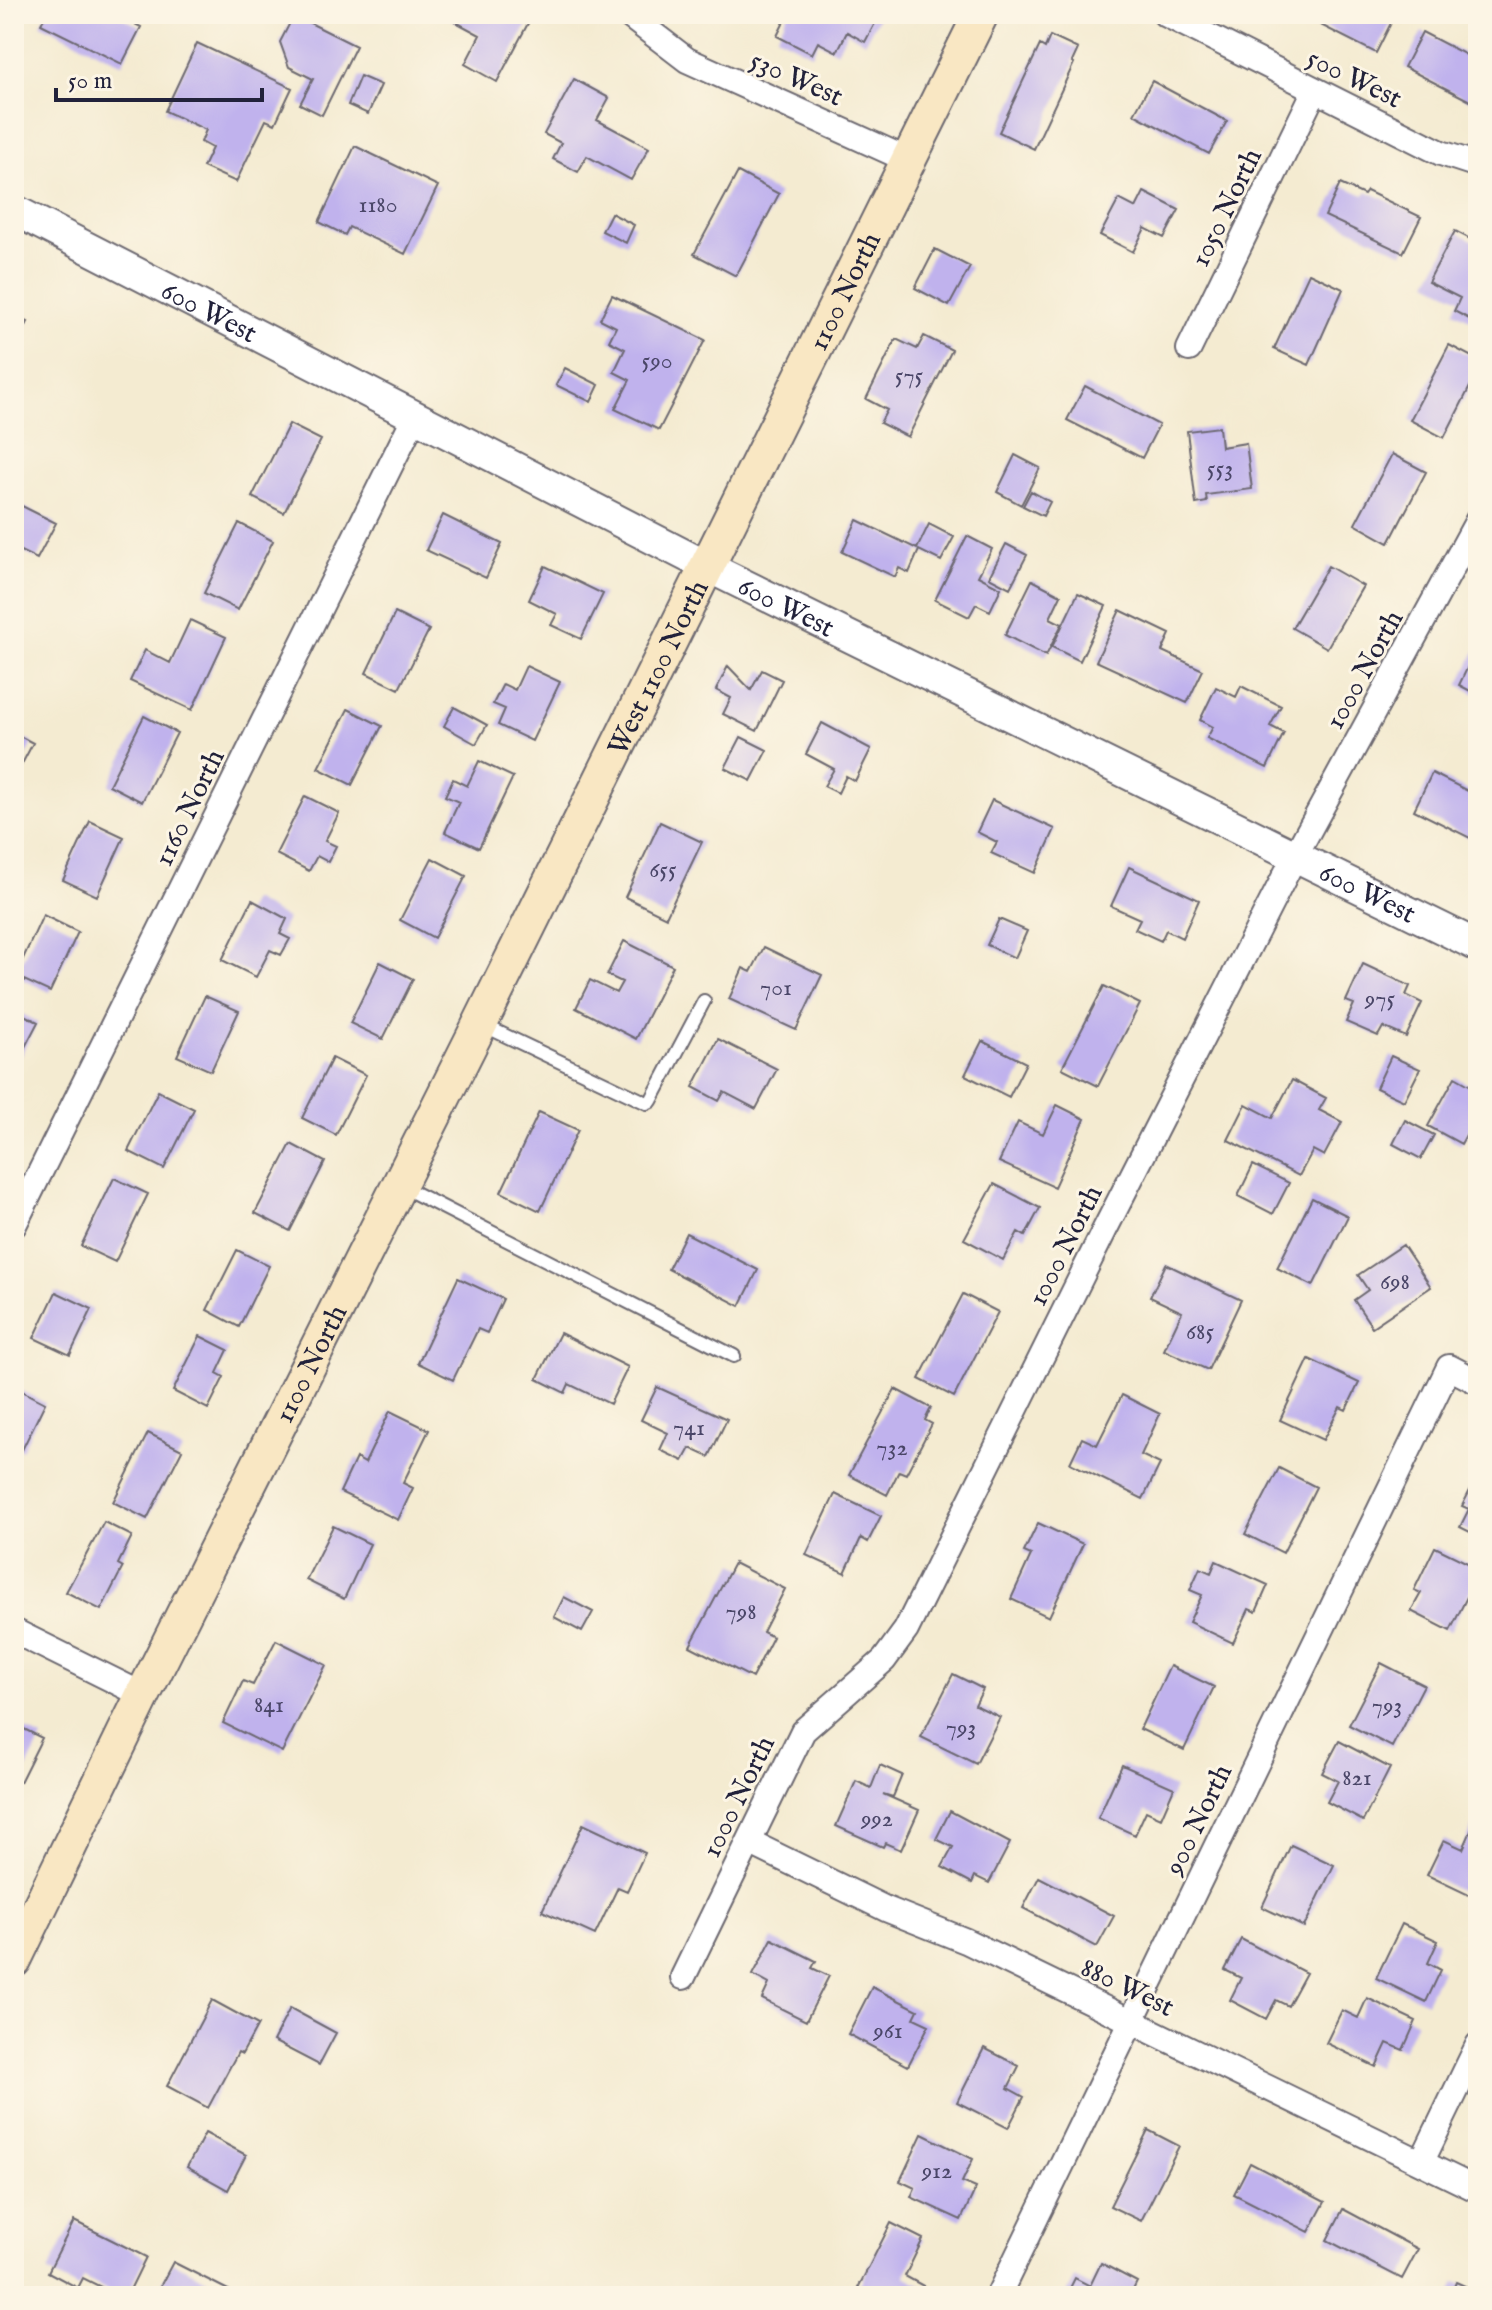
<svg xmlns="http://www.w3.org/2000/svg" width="1492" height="2310" font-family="'IM FELL English',serif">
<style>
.building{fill:#c0b2ed}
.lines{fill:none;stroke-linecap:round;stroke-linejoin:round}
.service-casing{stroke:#6c6870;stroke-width:16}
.minor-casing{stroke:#6c6870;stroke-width:28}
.tertiary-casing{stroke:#6c6870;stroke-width:34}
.secondary-casing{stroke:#6c6870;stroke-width:38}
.service{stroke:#fff;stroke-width:12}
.minor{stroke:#fff;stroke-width:24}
.tertiary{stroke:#fff;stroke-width:30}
.secondary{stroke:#f9e7c3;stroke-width:34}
.labels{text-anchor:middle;stroke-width:6;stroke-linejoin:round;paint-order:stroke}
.number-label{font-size:24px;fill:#4a4668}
.street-label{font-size:28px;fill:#22223b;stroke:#fcf5e5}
</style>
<rect width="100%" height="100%" fill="#fcf5e5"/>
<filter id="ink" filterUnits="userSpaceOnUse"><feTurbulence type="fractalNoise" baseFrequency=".0125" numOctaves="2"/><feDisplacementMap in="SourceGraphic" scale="16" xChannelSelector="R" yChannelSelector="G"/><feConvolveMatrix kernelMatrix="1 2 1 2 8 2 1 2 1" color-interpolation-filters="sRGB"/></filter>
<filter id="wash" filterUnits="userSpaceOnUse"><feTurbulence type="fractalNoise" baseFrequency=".006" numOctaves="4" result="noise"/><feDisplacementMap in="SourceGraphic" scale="32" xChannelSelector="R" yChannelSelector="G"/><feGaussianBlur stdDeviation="1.8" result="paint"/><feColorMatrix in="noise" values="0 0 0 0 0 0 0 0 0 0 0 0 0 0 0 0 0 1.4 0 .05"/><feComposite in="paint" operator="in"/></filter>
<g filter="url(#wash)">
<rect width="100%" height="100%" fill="#f4ebd1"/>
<g id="blocks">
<path class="building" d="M46 14H120L119 16 141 27 122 64 41 24Z
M441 14H533L497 82 465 64 480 35Z
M788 14H880L865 42 847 32 837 52 818 42 812 54 777 36Z
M1299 14H1379L1392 21 1376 53Z
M294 15 356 46 322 115 300 104 313 79 289 67 280 42Z
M1422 32 1478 61V105L1404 67Z
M1050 36 1078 49 1072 62 1074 63 1034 149 999 132 1040 45 1045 48Z
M197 43 292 88 275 124 266 120 236 182 203 167 212 148 201 142 206 130 165 111Z
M360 76 381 85 368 114 348 105Z
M574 79 609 98 597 120 649 148 631 180 587 156 578 172 553 159 561 143 544 134Z
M1152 81 1227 121 1209 154 1134 114Z
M355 146 438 186 405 254 349 227 345 235 319 222Z
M738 172 779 194 736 276 694 254Z
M1340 184 1364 195 1367 191 1421 217 1403 253 1325 216Z
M1144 192 1179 210 1164 238 1145 228 1133 252 1100 235 1119 199 1136 208Z
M611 213 634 225 626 243 602 231Z
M1455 231 1478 243 1477 323 1454 311 1460 298 1428 282Z
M935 249 970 267 949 306 915 288Z
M1309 273 1343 289 1309 365 1274 349Z
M14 292 24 297 15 316 28 322 14 349Z
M612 295 705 340 659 430 615 409 630 380 614 372 625 349 609 341 616 327 600 319Z
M924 336 952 350 908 437 880 423 887 410 866 399 896 339 917 349Z
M1449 345 1478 360V371L1444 438 1410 420Z
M565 368 599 385 591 402 556 385Z
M1085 386 1159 425 1142 458 1067 420Z
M289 424 321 440 284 513 252 497Z
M1219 427 1221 447 1246 443 1252 489 1206 495 1207 502 1196 504 1187 431Z
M1392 454 1426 472 1389 543 1355 524Z
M1015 455 1040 468 1021 505 997 492Z
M1031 491 1050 502 1043 516 1023 506Z
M14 502 56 523 37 559 14 548Z
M443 515 502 544 486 578 426 550Z
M857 520 917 549 929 524 954 537 941 561 919 550 909 573 899 568 895 577 842 552Z
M239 523 273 541 238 610 204 593Z
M967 536 992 549 978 576 1001 588 990 611 976 604 969 617 935 600Z
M1006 544 1027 555 1010 588 989 577Z
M545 566 603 594 581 639 551 625 557 614 529 600Z
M1328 566 1363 586 1327 648 1292 628Z
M1032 580 1061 595 1050 618 1062 624 1046 656 1005 635Z
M1078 593 1106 606 1080 661 1052 647Z
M1120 610 1170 634 1162 651 1203 670 1187 703 1096 661Z
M395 613 429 630 399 689 366 673Z
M190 620 226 637 192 710 130 681 145 650 170 663Z
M1478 646V695L1459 685Z
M526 666 560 682 532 741 498 725 505 709 493 704 503 684 515 690Z
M728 666 751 690 762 670 782 680 757 731 723 714 731 698 716 690Z
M1241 686 1281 706 1270 726 1284 733 1267 768 1207 738 1213 727 1200 720 1216 687 1236 697Z
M454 707 487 725 476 744 444 726Z
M348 709 382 726 352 785 318 768Z
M144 716 177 733 142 802 109 785Z
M822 723 871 749 855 781 846 776 838 793 824 786 834 769 806 754Z
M14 733 33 743 14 779Z
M741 737 767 750 751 781 725 768Z
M479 761 513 777 479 848 445 832 459 802 445 796 453 779 467 786Z
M1432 773 1478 796V842L1414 810Z
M305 796 339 813 325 841 336 846 328 862 317 856 309 871 276 854Z
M992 800 1055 829 1035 873 991 853 997 842 977 832Z
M90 821 124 837 97 896 63 880Z
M660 822 702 842 666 917 625 897Z
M432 858 466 876 434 938 400 920Z
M1129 867 1199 900 1182 938 1166 930 1161 941 1135 929 1140 919 1111 906Z
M252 900 287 919 280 934 290 939 281 955 270 950 256 977 222 960Z
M43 915 78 932 50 992 15 976Z
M999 919 1027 931 1015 958 987 945Z
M624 941 673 966 636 1039 576 1008 590 980 616 993 622 982 607 975Z
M764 947 822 975 796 1030 729 999 743 968 751 972Z
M380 962 413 979 383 1039 350 1023Z
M1363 964 1410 986 1406 995 1422 1003 1406 1037 1383 1027 1378 1036 1346 1022 1354 1004 1346 1001Z
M1104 986 1140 1004 1098 1086 1062 1068Z
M205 996 239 1011 211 1071 177 1056Z
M14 1010 38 1022 14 1068Z
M718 1039 777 1069 756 1109 724 1092 719 1101 693 1087Z
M982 1041 1026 1063 1009 1097 965 1075Z
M1391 1056 1420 1069 1404 1101 1376 1088Z
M332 1058 366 1075 336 1135 302 1118Z
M1455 1077 1478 1090V1113L1461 1144 1428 1126Z
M1292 1080 1326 1098 1319 1110 1342 1122 1324 1156 1313 1150 1299 1176 1228 1140 1246 1104 1272 1118Z
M158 1091 194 1109 164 1169 128 1151Z
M1057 1105 1085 1119 1054 1187 999 1162 1018 1122 1043 1134Z
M539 1112 578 1130 540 1211 501 1192Z
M1405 1120 1434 1135 1421 1159 1393 1144Z
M291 1144 325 1162 290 1231 255 1213Z
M1253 1165 1289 1183 1273 1214 1238 1196Z
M114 1178 148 1194 115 1262 81 1246Z
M994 1184 1040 1208 1025 1236 1018 1232 1003 1260 964 1239Z
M1312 1198 1348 1216 1313 1286 1277 1268Z
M686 1233 758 1270 740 1306 668 1269Z
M1403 1245 1431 1287 1372 1327 1354 1300 1368 1290 1358 1275Z
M237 1250 269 1266 239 1327 207 1310Z
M1166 1264 1241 1300 1208 1370 1164 1350 1182 1312 1150 1297Z
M458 1278 503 1299 487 1333 478 1329 453 1380 418 1363Z
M56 1292 92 1309 70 1355 34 1338Z
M963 1294 998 1312 954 1397 919 1379Z
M560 1333 628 1367 610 1404 569 1384 565 1393 537 1379Z
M200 1336 228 1350 217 1373 224 1377 208 1409 173 1391Z
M1309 1359 1359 1383 1346 1410 1340 1407 1323 1440 1280 1420Z
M14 1387 45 1403 22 1450 14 1446Z
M657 1387 727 1419 709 1457 690 1448 683 1461 660 1450 668 1433 641 1420Z
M895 1389 931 1408 925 1420 932 1424 906 1474 899 1471 887 1495 849 1475Z
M1122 1395 1160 1414 1141 1455 1160 1464 1143 1499 1070 1463 1082 1438 1097 1445Z
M390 1411 429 1430 403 1483 413 1488 398 1520 340 1492 356 1458 365 1463Z
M148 1433 182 1450 147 1519 113 1502Z
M1279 1468 1316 1487 1283 1553 1245 1534Z
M1478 1475V1536L1460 1527 1469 1509 1462 1506Z
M835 1494 881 1516 868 1542 861 1538 845 1573 806 1555Z
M104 1522 132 1536 118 1564 123 1567 101 1610 66 1592Z
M1038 1523 1083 1544 1049 1617 1011 1599 1031 1555 1024 1552Z
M333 1526 370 1544 344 1599 306 1580Z
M1435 1547 1478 1568V1575L1450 1631 1411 1611 1421 1593 1414 1590Z
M1216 1561 1268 1585 1256 1612 1249 1609 1233 1643 1189 1622 1202 1595 1190 1590 1200 1568 1211 1573Z
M734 1563 785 1589 763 1632 773 1637 752 1678 690 1646Z
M564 1597 593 1612 582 1632 554 1617Z
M276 1640 326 1665 282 1752 223 1723 243 1681 253 1685Z
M1381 1663 1424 1685 1392 1747 1349 1725Z
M1170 1666 1214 1687 1184 1750 1140 1729Z
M953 1674 983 1689 975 1705 1000 1717 976 1764 921 1737Z
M14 1724 42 1738 20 1782 14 1778Z
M1339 1741 1390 1768 1363 1821 1327 1802 1338 1781 1322 1773Z
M880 1765 902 1775 893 1797 883 1794 919 1810 901 1850 885 1843 883 1847 836 1826 856 1781 871 1788Z
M1122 1765 1174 1788 1161 1818 1146 1811 1135 1835 1098 1818Z
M950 1811 1010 1843 989 1883 975 1876 972 1883 942 1867 953 1847 936 1839Z
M1475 1822 1478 1824V1891L1475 1898 1427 1875 1444 1840 1463 1849Z
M583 1824 645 1853 627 1891 618 1887 595 1935 542 1911Z
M1291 1845 1334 1865 1304 1927 1262 1907Z
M1039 1877 1114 1916 1097 1947 1023 1908Z
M1402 1924 1438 1941 1428 1963 1441 1970 1426 2002 1376 1978Z
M772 1939 816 1961 812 1968 829 1976 806 2021 762 1999 769 1984 753 1975Z
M1241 1939 1306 1973 1288 2006 1276 2000 1266 2019 1230 2000 1241 1978 1225 1970Z
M872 1987 918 2010 914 2018 929 2025 908 2066 848 2034Z
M1367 1998 1416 2021 1403 2050 1387 2043 1376 2067 1326 2043 1342 2010 1358 2018Z
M212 2000 258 2025 242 2054 238 2052 208 2108 167 2086Z
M290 2008 336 2033 319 2065 273 2041Z
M984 2048 1019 2066 1008 2088 1024 2097 1008 2128 957 2102Z
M1148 2130 1179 2146 1141 2221 1110 2206Z
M205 2133 246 2155 228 2190 187 2167Z
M922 2134 973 2159 962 2182 976 2188 961 2220 911 2197 915 2188 900 2181Z
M1250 2163 1325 2202 1309 2232 1234 2194Z
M14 2177 22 2181 14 2199Z
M1343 2209 1418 2249 1402 2279 1327 2240Z
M74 2221 146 2257 127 2296H119L83 2278 78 2288 48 2272Z
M891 2223 923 2239 905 2276 927 2288 923 2296H874L858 2288Z
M173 2262 240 2296H155Z
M1101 2263 1137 2282 1130 2296H1066L1075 2278 1090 2286Z
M1456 2282 1478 2292V2296H1450Z"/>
</g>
</g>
<g filter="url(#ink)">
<use href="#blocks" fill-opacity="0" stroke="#6c6870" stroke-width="2"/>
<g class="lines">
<defs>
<path id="service" d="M483 1025 647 1103 651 1101 704 1001
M401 1186 734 1356"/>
<path id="minor" d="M627 14 687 60 908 160
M1165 14 1441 153 1478 165
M1189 349 1315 90
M14 1225 415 416
M14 1631 143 1695
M749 1842 886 1909 966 1941 1478 2190
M683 1977 803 1731 884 1660 906 1630 1105 1229 1295 856 1478 520
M1422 2161 1478 2045
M998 2296 1449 1367 1478 1382"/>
<g id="tertiary">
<path id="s1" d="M14 210 708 567 1478 946"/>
</g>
<g id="secondary">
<path id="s2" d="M14 1960 143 1695 480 1024 981 14"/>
</g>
</defs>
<use href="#service" class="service-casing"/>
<use href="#minor" class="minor-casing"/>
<use href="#tertiary" class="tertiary-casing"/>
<use href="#secondary" class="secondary-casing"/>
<use href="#service" class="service"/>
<use href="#minor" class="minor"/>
<use href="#tertiary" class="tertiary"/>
<use href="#secondary" class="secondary"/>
</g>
</g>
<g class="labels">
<g class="number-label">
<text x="378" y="212">1180</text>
<text x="657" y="368">590</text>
<text x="909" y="383">575</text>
<text x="1220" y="476">553</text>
<text x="663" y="877">655</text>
<text x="776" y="995">701</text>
<text x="1380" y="1006">975</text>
<text x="1395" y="1289">698</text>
<text x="1200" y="1339">685</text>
<text x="689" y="1435">741</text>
<text x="892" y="1455">732</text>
<text x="741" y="1619">798</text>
<text x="269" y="1712">841</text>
<text x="1387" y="1713">793</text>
<text x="961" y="1735">793</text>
<text x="1357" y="1785">821</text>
<text x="877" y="1826">992</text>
<text x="888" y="2038">961</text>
<text x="937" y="2178">912</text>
</g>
<g class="street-label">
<text transform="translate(797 77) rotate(24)" y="10">530 West</text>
<text transform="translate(1355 77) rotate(26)" y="10">500 West</text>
<text transform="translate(1225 207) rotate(-64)" y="10">1050 North</text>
<text dy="10" stroke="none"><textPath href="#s2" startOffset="1864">1100 North</textPath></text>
<text dy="10" stroke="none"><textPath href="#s1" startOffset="220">600 West</textPath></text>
<text dy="10" stroke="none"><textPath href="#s1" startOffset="868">600 West</textPath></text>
<text dy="10" stroke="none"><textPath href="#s2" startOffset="1444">West 1100 North</textPath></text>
<text transform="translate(1363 669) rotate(-61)" y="10">1000 North</text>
<text transform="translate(188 807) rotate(-64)" y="10">1160 North</text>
<text dy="10" stroke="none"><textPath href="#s1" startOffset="1516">600 West</textPath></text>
<text transform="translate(1064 1245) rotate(-63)" y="10">1000 North</text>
<text dy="10" stroke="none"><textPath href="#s2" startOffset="666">1100 North</textPath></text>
<text transform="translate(737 1796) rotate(-64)" y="10">1000 North</text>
<text transform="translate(1197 1819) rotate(-64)" y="10">900 North</text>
<text transform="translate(1128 1986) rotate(26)" y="10">880 West</text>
</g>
</g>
<rect width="1492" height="2310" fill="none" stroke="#fcf5e5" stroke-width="48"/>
<path d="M56 88v12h206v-12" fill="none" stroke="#22223b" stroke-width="4"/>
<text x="68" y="88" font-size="24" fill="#22223b" stroke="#fcf5e5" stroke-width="6" paint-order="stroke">50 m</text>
</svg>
